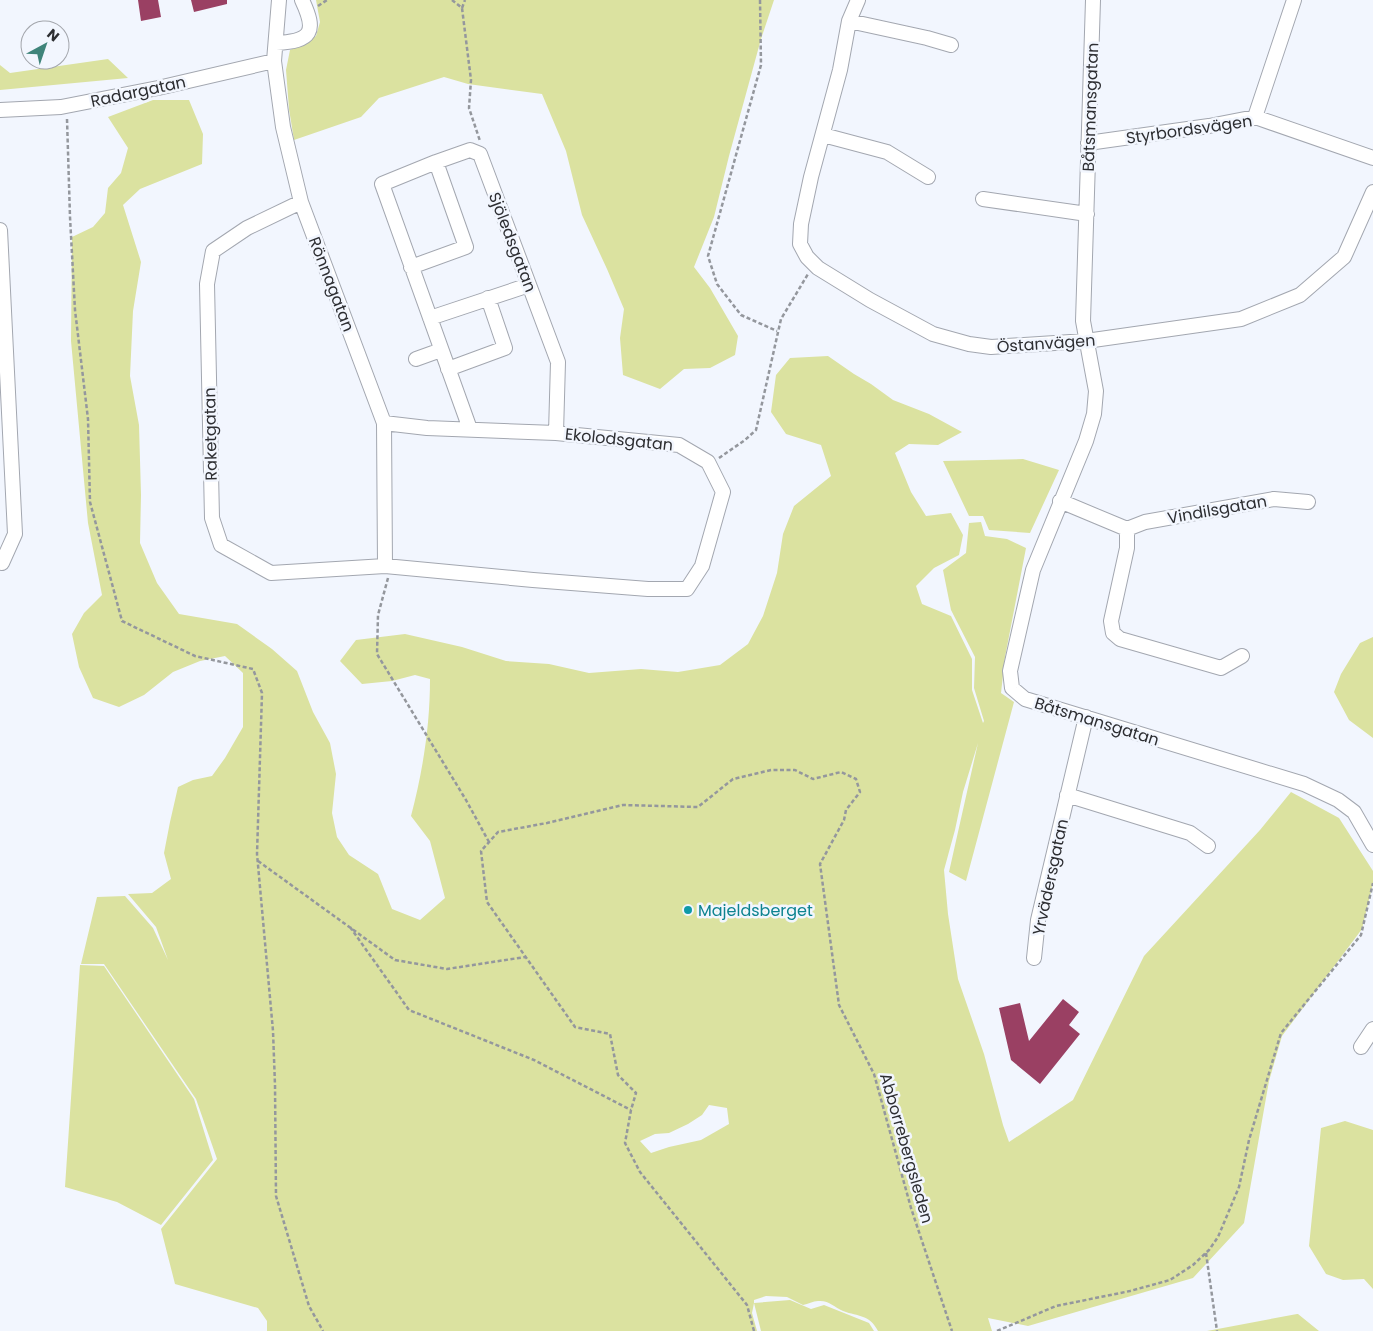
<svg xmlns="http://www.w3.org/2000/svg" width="1373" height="1331" font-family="Poppins,sans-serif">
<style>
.green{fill:#dbe2a0;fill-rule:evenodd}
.building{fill:#9a4063}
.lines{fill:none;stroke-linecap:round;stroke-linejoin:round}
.minor-casing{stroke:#a3a7b0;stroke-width:16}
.path{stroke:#94979d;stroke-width:2.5;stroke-dasharray:4 2.5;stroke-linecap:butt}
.minor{stroke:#fff;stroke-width:14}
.culture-dot{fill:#0f9aa8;stroke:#f2f6fe;stroke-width:2}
.labels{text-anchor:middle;stroke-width:5;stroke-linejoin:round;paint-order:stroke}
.street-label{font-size:16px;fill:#2d2e32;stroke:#f2f6fe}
.culture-label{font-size:16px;fill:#0d838f;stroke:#f2f6fe;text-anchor:start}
</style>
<rect width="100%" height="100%" fill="#f2f6fe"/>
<path class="green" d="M316 0H774L761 39 729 156 714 217 694 267 710 288 738 336 735 355 710 368 684 369 660 389 623 375 620 338 624 309 607 269 582 215 566 151 542 94 468 84 444 77 379 98 361 117 294 140 289 109 286 70 290 50 305 43 316 36 320 22Z
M108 59 128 78 0 90V65L10 73Z
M153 100H189L203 134 202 164 140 189 123 205 141 262 133 311 130 376 139 425 141 495 140 543 157 583 179 614 237 624 272 649 297 671 313 712 330 743 336 774 332 813 337 837 349 855 378 874 392 909 420 920 445 898 430 841 411 816C423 770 430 726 430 679L415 675 392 681 362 684 340 661 356 640 405 634 462 647 506 661 549 664 589 673 641 669 678 672 720 665 748 644 763 616 777 573 783 534 794 506 831 476 821 445 786 434 771 412 776 375 790 358 828 356 854 374 871 384 893 400 929 414 962 432 938 445 909 444 895 453 911 492 926 516 951 513 963 535 959 555 934 568 916 586 922 604 951 616 972 659V690L983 723 984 721 974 688 975 657 951 610 943 570 966 553 969 523 981 522 985 536 1007 539 1026 548 1005 657 1001 693 1014 702 966 881 949 872 978 743 963 792 955 830 944 870 948 914 958 979 984 1054 1003 1125 1009 1142 1073 1100 1144 956 1260 830 1291 792 1339 818 1373 871V883L1362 929 1282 1036 1269 1081 1244 1223 1193 1278 1028 1326 988 1318 992 1331H878C869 1314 859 1317 843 1311 834 1307 829 1300 818 1301 813 1301 808 1304 803 1305L787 1297 766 1296 754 1300V1303L790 1300 811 1309 824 1305 869 1323 874 1331H761L754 1303 752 1313 757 1331H267V1321L258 1308 175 1284 161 1229 217 1159 196 1099 104 964H81L97 897 125 896 153 928 168 960 156 927 128 894 152 893 171 879 164 853 170 822 178 787 193 780 212 776 225 758 243 727V673L225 656 200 661 173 672 144 695 119 707 93 698 79 667 72 634 84 613 102 595 88 523 71 341 72 237 93 227 105 213 108 188 121 173 128 148 108 117ZM709 1105 727 1108 729 1124 701 1140 669 1147 651 1153 640 1141 655 1134 669 1133 688 1124 702 1115Z
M1023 459 1059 470 1030 533 989 530 983 516H969L943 461Z
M1373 637V738L1349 720 1334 692 1341 674 1360 643Z
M80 965 104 966 194 1099 213 1160 161 1225 117 1202 65 1187Z
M1345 1121 1373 1130V1289L1364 1279 1343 1280 1326 1274 1309 1246 1321 1128Z
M1298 1314 1319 1331H1207L1297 1314Z"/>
<path class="building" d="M138 0H158L161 17 141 21Z
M191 0H227V4L194 12Z
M1063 999 1079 1012 1069 1025 1080 1034 1040 1084 1011 1060 999 1008 1020 1003 1029 1041Z"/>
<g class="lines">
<defs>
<path id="minor" d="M279 0 274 61 283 127 301 202 384 423 385 566
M858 0 849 21 840 70 811 177 801 224 800 244 807 257 818 268 870 300 933 334 969 344 991 347 1086 341 1241 319 1300 295 1344 257 1373 192
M1093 0 1083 321 1096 391 1094 414 1086 441 1033 570 1010 671 1012 688 1025 699 1304 784 1338 800 1354 812 1373 845
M849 21 927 38 951 45
M276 43C312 41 317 32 302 0
M0 110 61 107 158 88 274 61
M1255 117 1294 0
M823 135 887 152 928 177
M1088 143 1209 126 1255 117 1373 158
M983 199 1087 214
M301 202 247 228 213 251 207 284 212 518 221 545 271 573 385 566 533 580 648 589H687L702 566 723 492 708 462 679 445 556 433 427 428 384 423
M0 230 15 534 2 563
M411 267 466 247 436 162
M430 318 529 285
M416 359 441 350
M448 369 505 348 488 298
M470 429 382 184 436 162 470 150 480 154 558 362 556 433
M1060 501 1127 529 1145 522 1274 499 1308 502
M1127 529V548L1111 621 1113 633 1120 639 1221 668 1242 656
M1067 795 1190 833 1208 846
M1034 958 1038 920 1086 717
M1361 1047 1373 1029"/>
</defs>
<use href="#minor" class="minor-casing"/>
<path class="path" d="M452 0 462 8 471 80 469 108 480 141
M760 0 761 65 708 256 717 284 741 315 777 331
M318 6 327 0
M462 8 465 0
M67 119 70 217 75 310 88 419 90 502 122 621 195 656 253 669 262 693 257 854 273 1031 275 1085 276 1196 309 1306 323 1331
M719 458 745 440 756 430 781 319 808 274
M388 578 378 615 377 654 466 800 489 842
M258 861 395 960 447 969 525 957
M350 927 409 1010 534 1060 631 1110
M1206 1253 1217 1331
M754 1331 747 1305 640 1172 625 1143 631 1110 636 1093 618 1075 610 1034 575 1027 487 902 481 851 498 832 547 823 623 805 698 807 733 779 771 770H795L813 779 841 772 856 779 860 792 846 810 844 820 820 864 839 1005 874 1074 911 1208 952 1331
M997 1331 1056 1306 1130 1291 1170 1280 1193 1265 1209 1250 1218 1237 1239 1187 1249 1140 1281 1033 1361 935 1373 883"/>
<use href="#minor" class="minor"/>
</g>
<circle class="culture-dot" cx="688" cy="910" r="5"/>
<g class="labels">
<g class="street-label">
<text transform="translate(138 91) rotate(-12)" y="6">Radargatan</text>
<text transform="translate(1090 107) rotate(-88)" y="6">Båtsmansgatan</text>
<text transform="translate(1189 129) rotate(-8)" y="6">Styrbordsvägen</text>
<text transform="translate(513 242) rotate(69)" y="6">Sjöledsgatan</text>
<text transform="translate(332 284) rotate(69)" y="6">Rönnagatan</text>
<text transform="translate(1046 343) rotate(-4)" y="6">Östanvägen</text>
<text transform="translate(210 434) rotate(-91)" y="6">Raketgatan</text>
<text transform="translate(619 439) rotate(6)" y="6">Ekolodsgatan</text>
<text transform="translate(1217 509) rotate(-10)" y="6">Vindilsgatan</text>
<text transform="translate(1097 721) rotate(17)" y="6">Båtsmansgatan</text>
<text transform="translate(1050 877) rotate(-78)" y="6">Yrvädersgatan</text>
<text transform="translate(907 1148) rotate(74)" y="6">Abborrebergsleden</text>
</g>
<g class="culture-label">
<text x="698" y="916">Majeldsberget</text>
</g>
</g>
<g transform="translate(45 45) rotate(40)"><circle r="24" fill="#f2f6fe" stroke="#a3a6ac"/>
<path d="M0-4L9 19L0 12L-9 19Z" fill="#3f847a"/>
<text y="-8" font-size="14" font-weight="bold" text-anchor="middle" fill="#2d2e32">N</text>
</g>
</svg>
